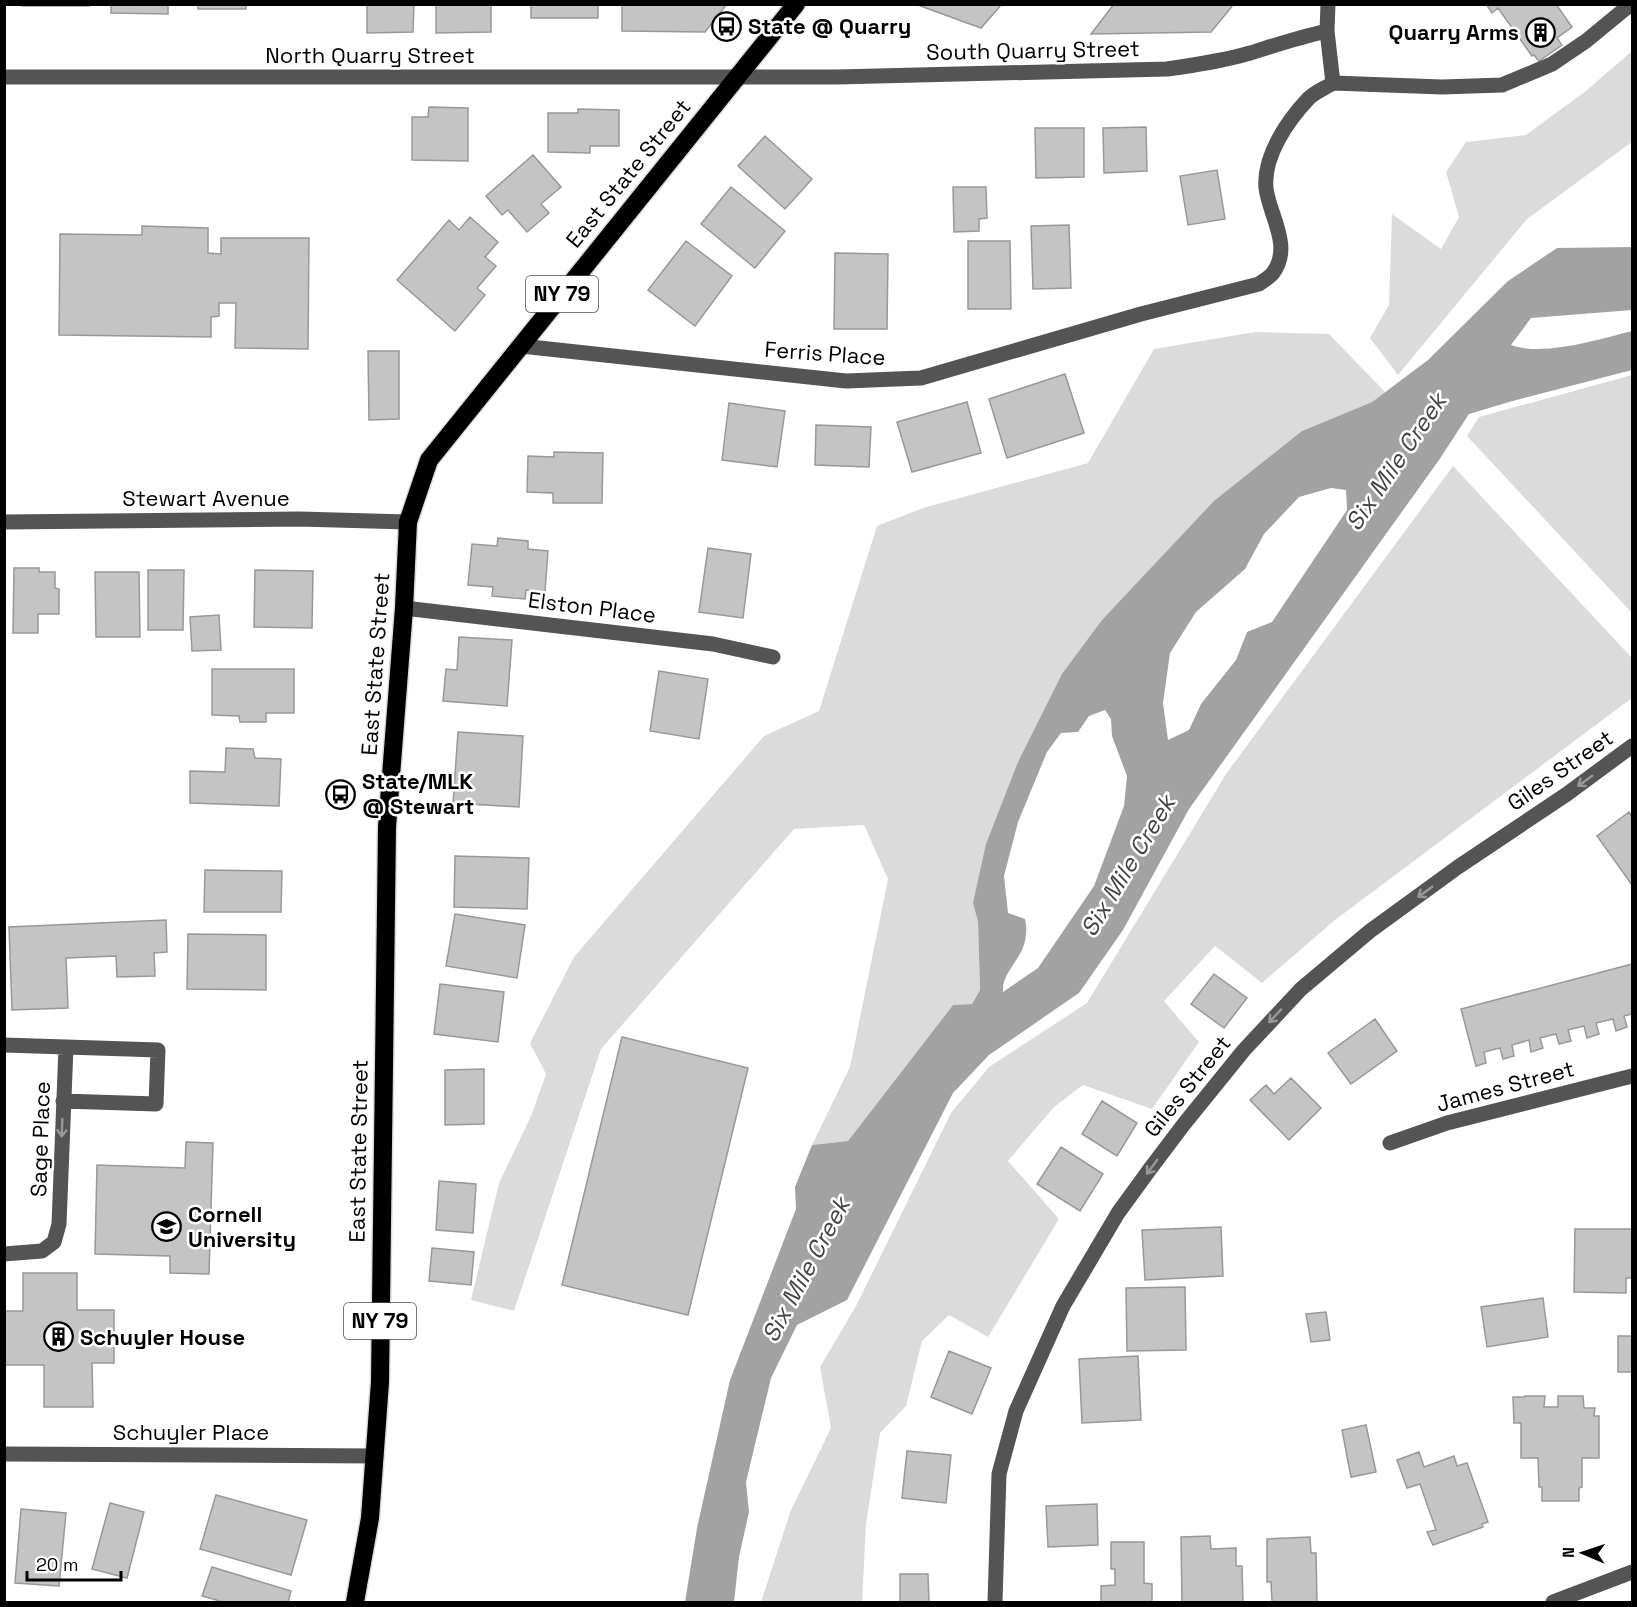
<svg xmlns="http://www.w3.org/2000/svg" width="1637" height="1607" font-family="'Space Grotesk',sans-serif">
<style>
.green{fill:#dbdbdb}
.water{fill:#a2a2a2;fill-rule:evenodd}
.building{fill:#c4c4c4;stroke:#989898;stroke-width:1.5}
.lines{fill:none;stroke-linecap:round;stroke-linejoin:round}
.highway-casing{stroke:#dbdbdb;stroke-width:21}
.minor{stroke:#545454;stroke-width:15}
.highway{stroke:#000;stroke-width:18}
.oneway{stroke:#989898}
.labels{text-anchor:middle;stroke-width:5;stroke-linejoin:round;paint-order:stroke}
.shield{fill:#fff;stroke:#4c4c4c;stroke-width:1.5}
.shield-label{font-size:21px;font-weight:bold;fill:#000}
.poi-label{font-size:22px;font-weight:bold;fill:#000;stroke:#fff;text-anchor:start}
.street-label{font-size:22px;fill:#000;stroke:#fff}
.water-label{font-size:24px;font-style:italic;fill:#434343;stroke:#fff}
</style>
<rect width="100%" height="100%" fill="#fff"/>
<path class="green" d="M1632 51V142L1527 219 1398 375 1370 338 1389 305 1392 214 1441 249 1459 217 1446 172 1466 142 1526 135 1587 90Z
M1255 332 1329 334 1385 392 1372 402 1302 431 1102 620 973 903 978 922 980 990 972 1004 953 1005 848 1141 812 1145 850 1067 888 879 864 825 794 829 601 1049 514 1311 471 1300 499 1183 531 1116 546 1074 530 1043 574 957 764 736 819 711 877 526 923 508 1088 463 1154 349Z
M1632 375V613L1467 436 1479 417Z
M1453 466 1632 658V698L1335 920 1262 983 1215 946 1164 1001 1199 1042 1152 1109 1083 1085 1054 1107 1008 1161 1059 1219 988 1337 949 1315 922 1341 906 1406 880 1433 866 1524 862 1602H761L791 1510 831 1428 820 1367 856 1306 951 1113 989 1067 1087 1003 1226 774Z"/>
<path class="water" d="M1632 247V310L1531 318 1511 345C1544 357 1599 339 1632 331V370L1509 402 1469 414 1439 460 1189 809 1123 930 1079 993 989 1055 953 1093 847 1300 797 1325 771 1378 746 1482 749 1512 739 1557 734 1602H685L697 1528 730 1380 796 1209 795 1187 812 1145 848 1141 953 1005 972 1004 980 990 978 922 973 903 986 844 1018 762 1062 674 1102 620 1214 501 1302 431 1372 402 1428 360 1508 281 1557 248ZM1331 488 1346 490 1347 510 1272 622 1247 632 1236 660 1201 704 1189 730 1168 740 1163 703 1170 653 1196 612 1245 569 1264 534 1299 497ZM1105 710 1111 719 1112 736 1127 776 1124 806 1094 886 1038 968 1003 992C1001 967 1033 956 1025 919L1008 913 1004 876 1018 822 1047 752 1061 733 1078 732 1089 716Z"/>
<path class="building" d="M22 4H89V6H22Z
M111 4H168V14L111 13Z
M198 4H246V9H198Z
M367 4H414L413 32 367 33Z
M436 4H491V32L436 33Z
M531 4H598V18H531Z
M622 4H727L705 32 622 31Z
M915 4H1002L981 28Z
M1114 4H1234L1211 32 1091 34Z
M1486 4H1556L1572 27 1557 38 1562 45 1539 61 1534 55 1532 56 1498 8 1492 13Z
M429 107 468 108V161L412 160V117H428Z
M578 109 619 110V146H590V153L548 152V113H578Z
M1146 127 1147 171 1104 173 1103 128Z
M1035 128H1084V177L1036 178Z
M765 136 812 179 785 209 738 166Z
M533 155 561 187 541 204 549 213 527 232 508 210 502 215 486 196Z
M1217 170 1225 219 1188 225 1180 176Z
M731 187 785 231 755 268 701 224Z
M953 187H986L987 218 979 219V231L954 232Z
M470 217 498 242 485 257 496 266 477 288 485 295 455 331 397 280 449 220 459 230Z
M1069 225 1071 288 1033 289 1031 226Z
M142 226 208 228V253L221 254V238H309L308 349 235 348 236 303H219V316L211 317V337L59 335 60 234 142 235Z
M686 241 732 276 695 326 648 290Z
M968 241H1010L1011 309H968Z
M835 253 888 254 887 329H834Z
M368 351H399V419L369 420Z
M1065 374 1084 433 1007 458 989 399Z
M967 402 981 453 912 472 897 422Z
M729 403 785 411 777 467 722 460Z
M816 425 871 427 869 467 815 465Z
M554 452 603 453 602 503H553V493L527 492 528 456 554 457Z
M498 538 528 541V549L548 551 545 592 526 590 525 599 492 596 493 587 468 585 472 544 497 546Z
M708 548 751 554 743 618 699 612Z
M14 568H39V572H55V588L59 589V614H38V633H13Z
M148 570H184L183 630H148Z
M255 570 313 571 312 628 254 627Z
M95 572H139L140 637H96Z
M219 615 221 650 192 651 190 617Z
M459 637 512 640 507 706 443 701 446 669 457 670Z
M212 669H294V713H266V722H240L239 716 212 715Z
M659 671 708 679 699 739 650 731Z
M458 732 523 736 519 807 453 803Z
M226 748 253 749 255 758 281 759 279 806 190 803V771L225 772Z
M1629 812 1632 817V885L1597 836Z
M455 856 529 858 527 909 454 907Z
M205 870 282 871 281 912H204Z
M455 914 525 925 517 978 446 966Z
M166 920 167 952 154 953 155 976 117 977 116 956 66 958 68 1008 12 1010 9 927Z
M188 934 266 935V990L187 989Z
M1632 964V1014L1624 1016 1627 1027 1616 1031 1613 1019 1596 1023 1599 1034 1587 1038 1584 1026 1568 1030 1571 1041 1559 1044 1556 1034 1540 1038 1543 1048 1531 1052 1529 1040 1512 1045 1514 1056 1503 1059 1500 1048 1484 1052 1486 1063 1476 1066 1461 1009Z
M1214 974 1247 998 1224 1028 1191 1004Z
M440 984 504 992 498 1042 434 1034Z
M1375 1019 1397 1051 1351 1084 1328 1053Z
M622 1037 748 1068 688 1315 562 1285Z
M484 1069V1124L445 1125V1070Z
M1291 1078 1321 1108 1289 1140 1250 1100 1266 1085 1274 1094Z
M1102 1101 1137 1123 1117 1156 1082 1134Z
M186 1142 213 1143 209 1274 170 1273V1256L95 1254 97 1165 185 1168Z
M1061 1147 1103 1174 1080 1211 1037 1184Z
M439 1181 476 1184 473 1233 436 1230Z
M1221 1227 1223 1276 1145 1280 1142 1230Z
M1575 1229H1632V1278H1626V1293L1574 1292Z
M432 1248 474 1252 471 1285 429 1281Z
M23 1273H77V1310H114V1363H92L93 1407H44V1365H4V1311H23Z
M1185 1287 1186 1350 1127 1351 1126 1288Z
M1543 1298 1548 1337 1487 1347 1481 1307Z
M1326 1312 1330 1340 1311 1342 1306 1314Z
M1618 1336H1632V1372H1618Z
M949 1351 991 1368 972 1414 931 1397Z
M1138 1356 1141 1420 1082 1423 1079 1359Z
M1525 1396H1545L1544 1407H1558V1396H1583L1584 1408H1595L1594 1416H1599V1458H1582V1487L1579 1488V1501H1542V1487H1539L1538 1458H1521V1423H1514L1513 1397H1525Z
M1366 1425 1376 1472 1351 1477 1342 1430Z
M907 1451 951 1455 946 1503 902 1498Z
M1419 1452 1424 1467 1454 1456 1457 1466 1467 1463 1488 1522 1482 1524 1483 1527 1433 1545 1427 1532 1436 1530 1420 1484 1407 1488 1397 1460Z
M216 1495 307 1520 291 1575 200 1549Z
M110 1503 144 1512 127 1578 92 1569Z
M1097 1504 1098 1545 1048 1547 1046 1506Z
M21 1509 66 1513 59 1586 15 1583Z
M1210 1536 1211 1549 1236 1548V1566H1242L1243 1602H1182L1181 1537Z
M1310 1537 1311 1553H1316L1317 1602H1272L1271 1582H1267V1539Z
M1111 1542H1144V1583L1152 1584V1602H1101V1586L1115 1585V1569H1111Z
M212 1567 291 1591 288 1602H223L202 1596Z
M900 1574H928L929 1602H900Z"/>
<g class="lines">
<defs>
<path id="highway" d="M355 1602 370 1518 380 1382 387 827 404 608 408 522 429 460 796 4"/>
</defs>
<use href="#highway" class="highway-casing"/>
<path class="minor" d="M1328 4 1327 31 1333 83
M4 77H837L1167 69C1195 65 1223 61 1250 53 1276 45 1300 37 1327 31
M1333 83 1442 87 1502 85 1552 64 1586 41 1631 4
M521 346 846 381 921 378 1141 314 1259 284C1263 281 1270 277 1273 273 1293 246 1269 215 1266 188 1263 156 1288 120 1309 98 1315 92 1325 88 1333 83
M4 522 299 519 408 522
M404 608 713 644 773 657
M4 1045 66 1047 59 1224 54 1242 42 1251 4 1254
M63 1101 156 1104 158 1050 66 1047
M1390 1143 1447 1123 1632 1076
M4 1454 376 1456
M995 1602 999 1474 1016 1411 1063 1306 1118 1213 1150 1169 1184 1124 1244 1050 1301 989 1370 931 1458 867 1567 794 1632 746
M1553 1602 1632 1572"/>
<use href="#highway" class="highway"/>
</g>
<defs><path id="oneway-shaft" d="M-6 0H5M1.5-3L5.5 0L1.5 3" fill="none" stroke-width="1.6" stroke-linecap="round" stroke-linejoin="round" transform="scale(1.5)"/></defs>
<g class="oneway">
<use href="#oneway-shaft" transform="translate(1585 781) rotate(144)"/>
<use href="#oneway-shaft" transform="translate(1425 892) rotate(144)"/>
<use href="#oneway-shaft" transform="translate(1275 1016) rotate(133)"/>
<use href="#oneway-shaft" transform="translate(62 1128) rotate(92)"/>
<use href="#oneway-shaft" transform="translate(1152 1167) rotate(126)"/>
</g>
<defs>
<symbol id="bus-ring" viewBox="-11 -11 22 22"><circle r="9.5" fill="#fff" stroke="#000" stroke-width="1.5"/><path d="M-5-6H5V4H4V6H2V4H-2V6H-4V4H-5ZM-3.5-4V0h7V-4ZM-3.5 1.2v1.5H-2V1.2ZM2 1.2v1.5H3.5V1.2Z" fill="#000"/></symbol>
<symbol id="building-ring" viewBox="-11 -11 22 22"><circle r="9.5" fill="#fff" stroke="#000" stroke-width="1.5"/><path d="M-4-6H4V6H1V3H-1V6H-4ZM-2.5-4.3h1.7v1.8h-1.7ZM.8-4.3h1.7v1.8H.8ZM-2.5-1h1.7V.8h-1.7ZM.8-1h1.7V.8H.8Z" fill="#000"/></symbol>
<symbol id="university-ring" viewBox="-11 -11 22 22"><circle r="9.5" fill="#fff" stroke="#000" stroke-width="1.5"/><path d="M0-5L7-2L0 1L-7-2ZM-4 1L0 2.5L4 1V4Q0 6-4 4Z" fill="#000"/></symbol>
</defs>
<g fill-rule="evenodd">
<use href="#bus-ring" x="710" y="10" width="33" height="33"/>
<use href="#building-ring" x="1524" y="16" width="33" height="33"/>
<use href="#bus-ring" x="324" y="778" width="33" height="33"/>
<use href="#university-ring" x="150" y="1210" width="33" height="33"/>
<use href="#building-ring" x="42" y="1320" width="33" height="33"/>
</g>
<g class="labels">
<g class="shield">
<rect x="526" y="276" width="72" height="36" rx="4.5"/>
<rect x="344" y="1303" width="72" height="36" rx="4.5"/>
</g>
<g class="shield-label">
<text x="562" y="301">NY 79</text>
<text x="380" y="1328">NY 79</text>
</g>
<g class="poi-label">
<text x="748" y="34">State @ Quarry</text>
<text x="1519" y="40" text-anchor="end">Quarry Arms</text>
<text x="362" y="789">State/MLK<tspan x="362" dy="25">@ Stewart</tspan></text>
<text x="188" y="1222">Cornell<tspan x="188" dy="25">University</tspan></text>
<text x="80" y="1345">Schuyler House</text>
</g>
<g class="street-label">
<text transform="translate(1033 50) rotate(-1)" y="8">South Quarry Street</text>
<text x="370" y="63">North Quarry Street</text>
<text transform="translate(628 173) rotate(-51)" y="8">East State Street</text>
<text transform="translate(825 353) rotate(4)" y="8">Ferris Place</text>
<text x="206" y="506">Stewart Avenue</text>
<text transform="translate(592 607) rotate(7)" y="8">Elston Place</text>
<text transform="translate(375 664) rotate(-86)" y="8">East State Street</text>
<text transform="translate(1560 770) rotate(-35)" y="8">Giles Street</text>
<text transform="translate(1187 1086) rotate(-51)" y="8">Giles Street</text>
<text transform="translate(1505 1086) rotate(-15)" y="8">James Street</text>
<text transform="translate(40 1139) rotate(-88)" y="8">Sage Place</text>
<text transform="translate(358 1151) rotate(-89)" y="8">East State Street</text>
<text x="191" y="1440">Schuyler Place</text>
</g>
<g class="water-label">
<text transform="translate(1396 462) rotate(-56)" y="8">Six Mile Creek</text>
<text transform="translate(1128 866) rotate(-59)" y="8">Six Mile Creek</text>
<text transform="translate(806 1270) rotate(-62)" y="8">Six Mile Creek</text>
</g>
</g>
<rect width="1637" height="1607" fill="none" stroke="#000000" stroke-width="12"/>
<g transform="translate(1583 1553) rotate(272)" stroke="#ffffff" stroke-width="4.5" paint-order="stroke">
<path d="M0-4.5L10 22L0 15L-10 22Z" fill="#000000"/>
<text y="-9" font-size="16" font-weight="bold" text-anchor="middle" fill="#000000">N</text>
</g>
<path d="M27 1571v9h94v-9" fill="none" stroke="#000000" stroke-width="3"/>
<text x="36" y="1571" font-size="18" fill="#000000" stroke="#ffffff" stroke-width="4.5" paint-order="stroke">20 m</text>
</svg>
